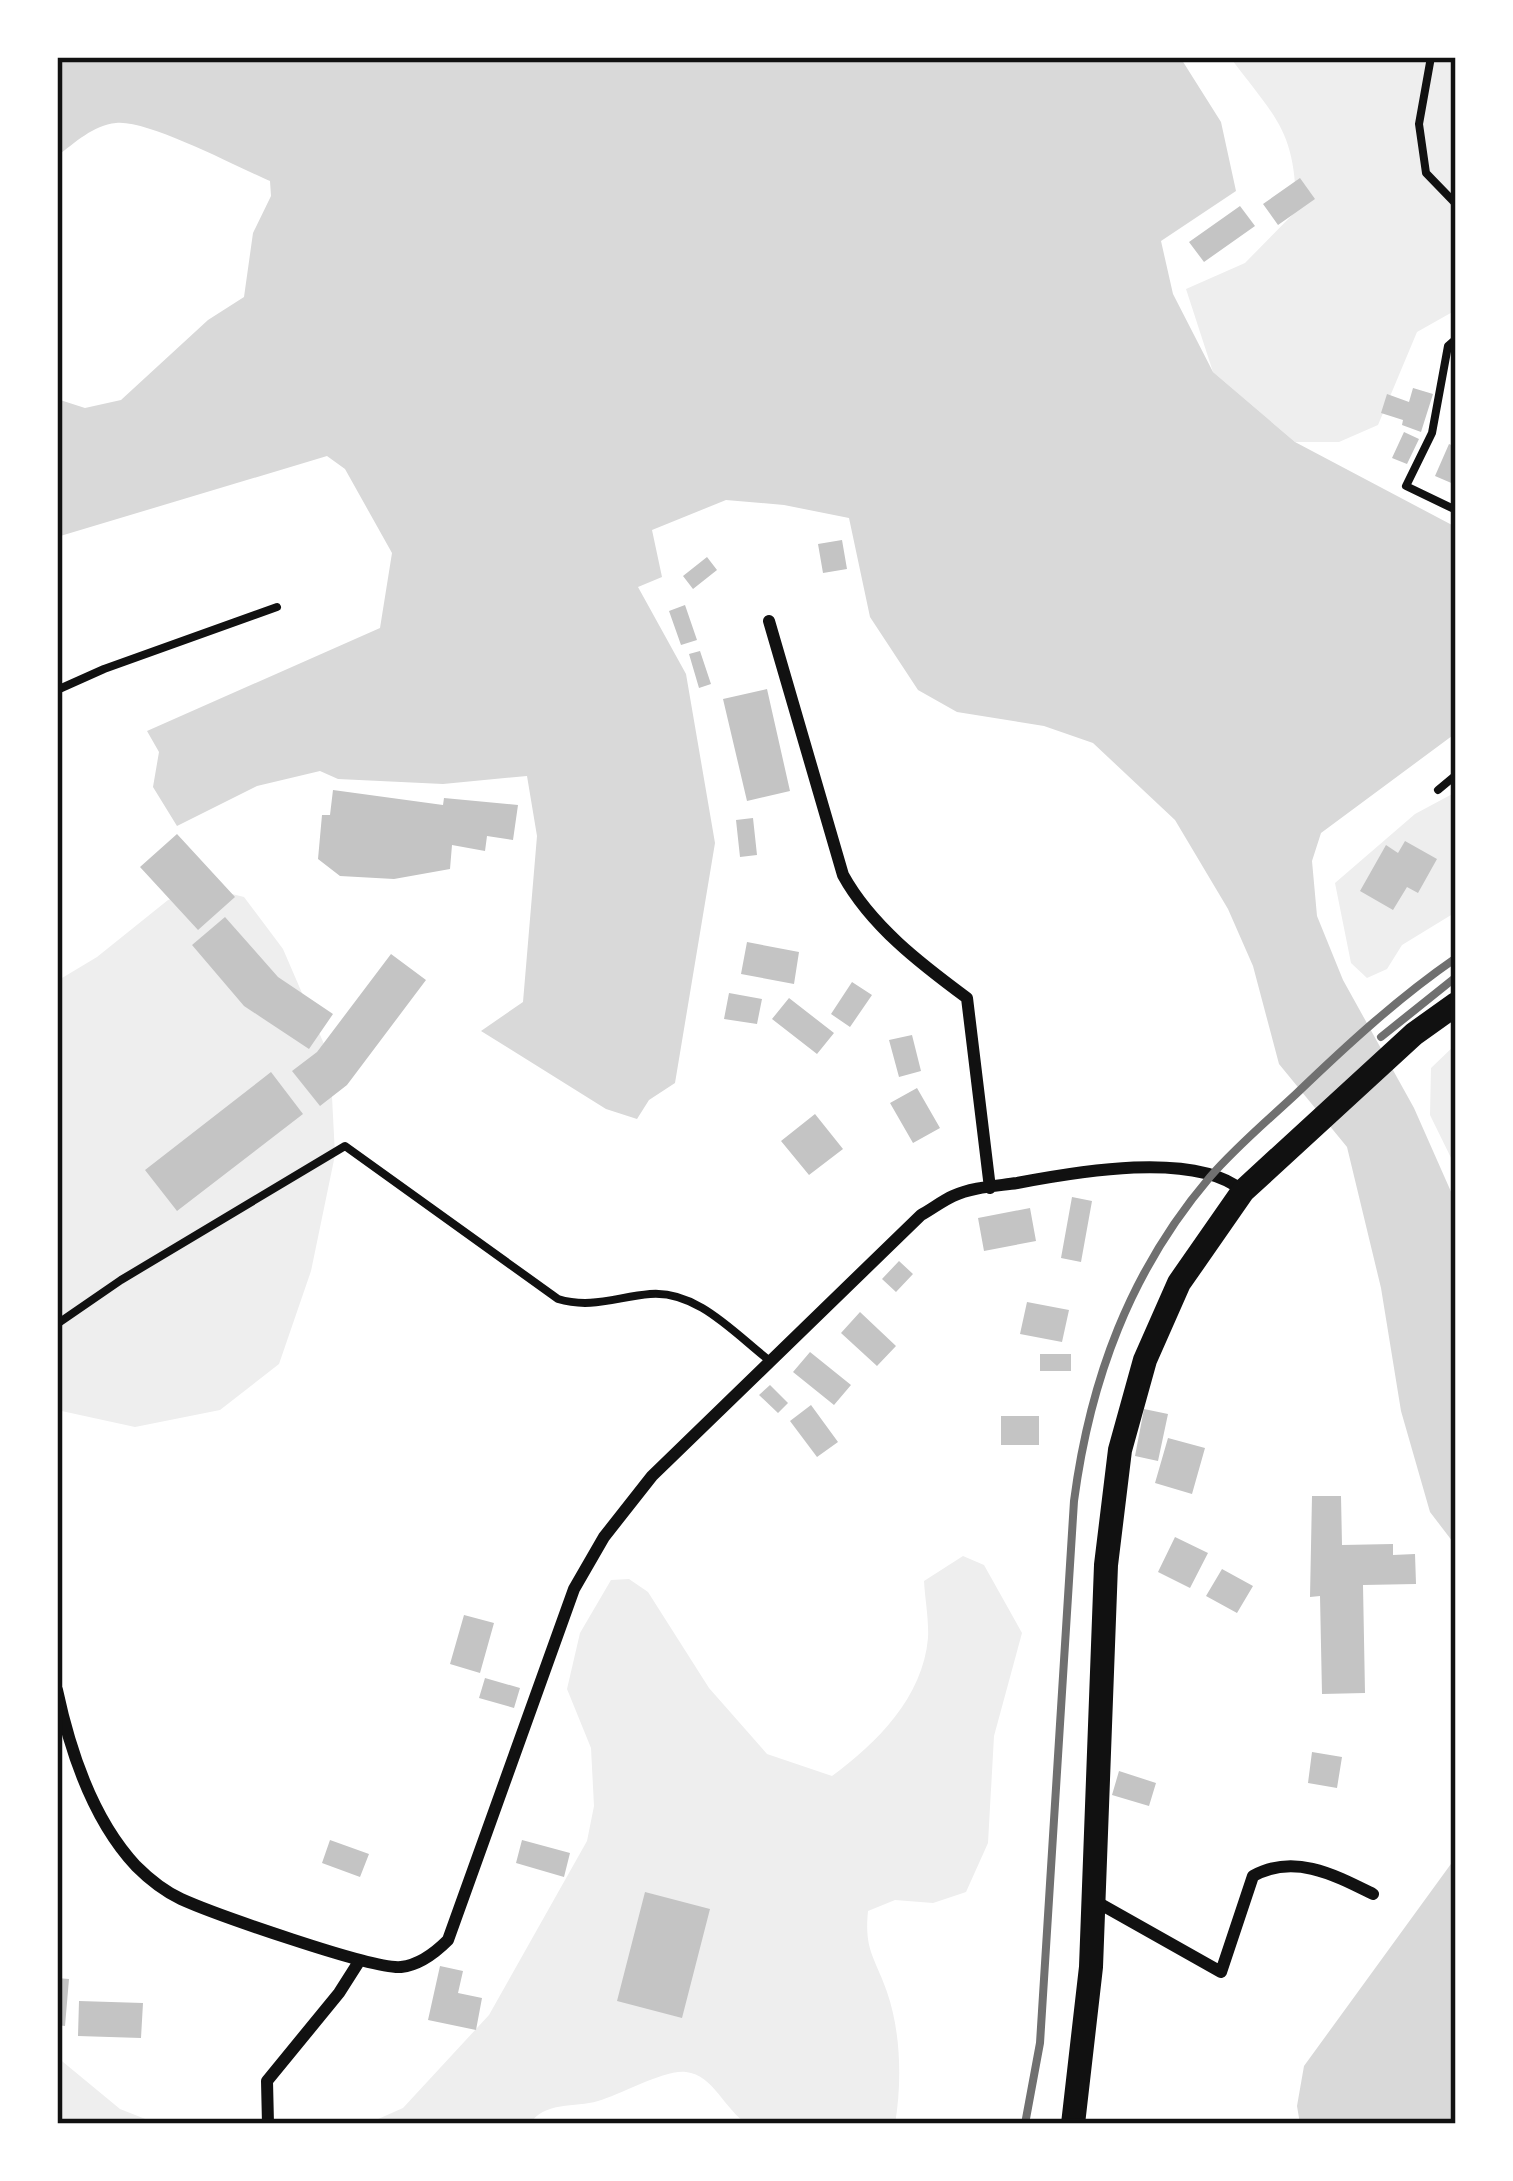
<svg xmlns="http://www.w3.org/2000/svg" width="1513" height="2181" font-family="Bitter,serif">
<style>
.green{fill:#eee}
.water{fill:#d9d9d9}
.building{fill:#c4c4c4}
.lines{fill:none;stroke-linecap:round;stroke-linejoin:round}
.service{stroke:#111;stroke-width:8}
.minor{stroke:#111;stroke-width:12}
.trunk{stroke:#111;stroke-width:24}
.rail{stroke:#707070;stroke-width:8}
.neatline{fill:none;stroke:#111;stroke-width:4.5}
</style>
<rect width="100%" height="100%" fill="#fff"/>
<path class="green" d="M1230 57H1456V310L1417 332 1378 425 1339 442H1295L1213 372 1186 289 1245 263 1296 211C1296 130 1276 119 1230 57Z
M1456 792V912L1402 945 1387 969 1367 978 1351 963 1335 883 1415 814Z
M208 888 244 897 283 949 330 1058 335 1155 311 1271 279 1364 220 1410 135 1427 57 1410V981L97 957 168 900Z
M1456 1044V1168L1430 1115 1431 1068Z
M963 1556 984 1565 1022 1633 994 1736 988 1843 966 1892 933 1903 895 1900 868 1911C864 1951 875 1957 887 1992 901 2032 902 2083 895 2124H748C725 2111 714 2075 686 2072 665 2069 620 2095 598 2101 575 2108 544 2101 530 2124H367L403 2108 489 2015 587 1841 594 1806 591 1748 567 1689 580 1633 611 1580 629 1579 648 1592 709 1688 767 1754 832 1776C877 1743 923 1697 928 1638 929 1620 925 1599 924 1581Z
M57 2057 120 2109 158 2124H57Z"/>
<path class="water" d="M57 57H1180L1221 122 1236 191 1161 241 1173 294 1213 372 1295 442 1452 525 1456 550V733L1321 833 1312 861 1317 916 1343 980 1414 1108 1456 1203V1546L1430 1512 1401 1411 1381 1288 1347 1147 1279 1064 1253 966 1228 909 1175 820 1093 743 1044 726 957 712 918 690 870 617 849 518 784 505 726 500 652 530 662 577 638 587 686 674 715 843 675 1083 649 1100 637 1119 606 1109 481 1031 523 1002 537 836 527 776 443 784 338 779 320 771 257 786 177 826 153 787 159 752 147 731 380 628 392 553 345 469 327 456 57 537V399L85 408 121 400 208 320 244 297 253 233 271 196 270 181C237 167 147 119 116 123 93 125 75 143 57 156Z
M1456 1857V2124H1300L1297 2106 1304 2066Z"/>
<path class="building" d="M1300 178 1315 199 1278 225 1263 204Z
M1240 206 1255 226 1204 262 1189 242Z
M1413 388 1433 394 1421 432 1402 425 1403 420 1381 413 1387 394 1409 402Z
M1404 432 1419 439 1407 464 1392 458Z
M1449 444 1456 447V485L1435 476Z
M842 540 847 569 823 573 818 544Z
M707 557 717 570 693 589 683 576Z
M685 605 697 640 681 645 669 611Z
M700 651 711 684 699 688 689 654Z
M767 689 790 791 747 801 723 699Z
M333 790 443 805 444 798 518 805 513 840 487 836 485 851 452 845 450 869 394 879 340 876 318 859 322 815H330Z
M753 818 757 855 740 857 736 820Z
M177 834 235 897 198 930 140 867Z
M1405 841 1437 859 1418 893 1407 887 1393 910 1360 891 1386 845 1398 853Z
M225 917 278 977 333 1014 309 1049 244 1006 192 945Z
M747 942 799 952 794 984 741 974Z
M391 954 426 980 347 1085 320 1106 292 1071 317 1052Z
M852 982 872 995 850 1027 831 1014Z
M729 993 762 999 757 1024 724 1019Z
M789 998 834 1033 817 1054 772 1019Z
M912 1035 921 1071 899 1077 889 1040Z
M271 1072 303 1114 177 1211 145 1170Z
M917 1088 940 1128 913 1143 890 1103Z
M815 1114 843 1149 809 1175 781 1141Z
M1072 1197 1092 1201 1081 1262 1061 1258Z
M1030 1208 1036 1241 984 1251 978 1218Z
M899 1261 913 1274 896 1292 882 1279Z
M1027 1302 1069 1310 1062 1342 1020 1334Z
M860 1312 896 1346 877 1366 841 1333Z
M810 1352 851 1385 834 1405 793 1372Z
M1040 1354H1071V1371H1040Z
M770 1385 788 1403 778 1413 759 1395Z
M811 1405 838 1442 817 1457 790 1421Z
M1144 1409 1168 1414 1158 1461 1135 1456Z
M1001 1416H1039V1445H1001Z
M1168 1438 1205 1448 1192 1494 1155 1483Z
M1312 1496H1341L1342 1545 1393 1544V1555L1415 1554 1416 1584 1363 1585 1365 1693 1322 1694 1320 1596 1310 1597Z
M1175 1537 1208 1553 1190 1588 1158 1572Z
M1222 1569 1253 1586 1237 1613 1206 1596Z
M464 1615 494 1623 480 1673 450 1664Z
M485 1678 520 1688 514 1708 479 1698Z
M1312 1752 1342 1757 1337 1788 1308 1783Z
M1119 1771 1156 1783 1149 1806 1112 1795Z
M330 1840 369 1854 360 1877 322 1863Z
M522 1840 570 1853 564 1877 516 1863Z
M645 1892 710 1909 682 2018 617 2001Z
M440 1966 463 1971 458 1993 482 1998 476 2030 428 2020Z
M57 1978 69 1979 65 2026 57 2025Z
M79 2001 143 2003 141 2038 78 2036Z"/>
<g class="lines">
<path class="service" d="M1431 57 1419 124 1426 173 1456 204
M1456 339 1448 346 1432 433 1406 486 1456 510
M57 690 104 669 277 607
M1438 790 1456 775
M57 1324 121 1280 345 1146 558 1299C591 1309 617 1297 650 1294 697 1290 735 1334 770 1361"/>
<path class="minor" d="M769 621 843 875C871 926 921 964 967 998L990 1188
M57 1690C70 1751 93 1820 136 1866 149 1879 164 1891 181 1899 212 1913 373 1970 401 1967 420 1965 435 1953 448 1940L574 1589 604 1537 652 1476 921 1215C932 1209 942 1201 953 1196 972 1187 997 1186 1017 1183 1075 1172 1195 1150 1243 1191
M1095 1901 1221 1972 1253 1876C1294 1853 1335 1875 1373 1894
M268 2124 267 2081 339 1993 360 1960"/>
<path class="trunk" d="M1073 2124 1091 1967 1106 1565 1120 1450 1145 1360 1179 1283 1243 1191 1414 1034 1456 1004"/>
<path class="rail" d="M1381 1037 1456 977
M1025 2124 1040 2043 1074 1501C1090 1380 1130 1271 1210 1177 1236 1147 1267 1121 1296 1094 1347 1045 1398 998 1456 958"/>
</g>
<rect width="1513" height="2181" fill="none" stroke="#ffffff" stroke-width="120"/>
<rect x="60" y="60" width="1393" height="2061" class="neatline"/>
</svg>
